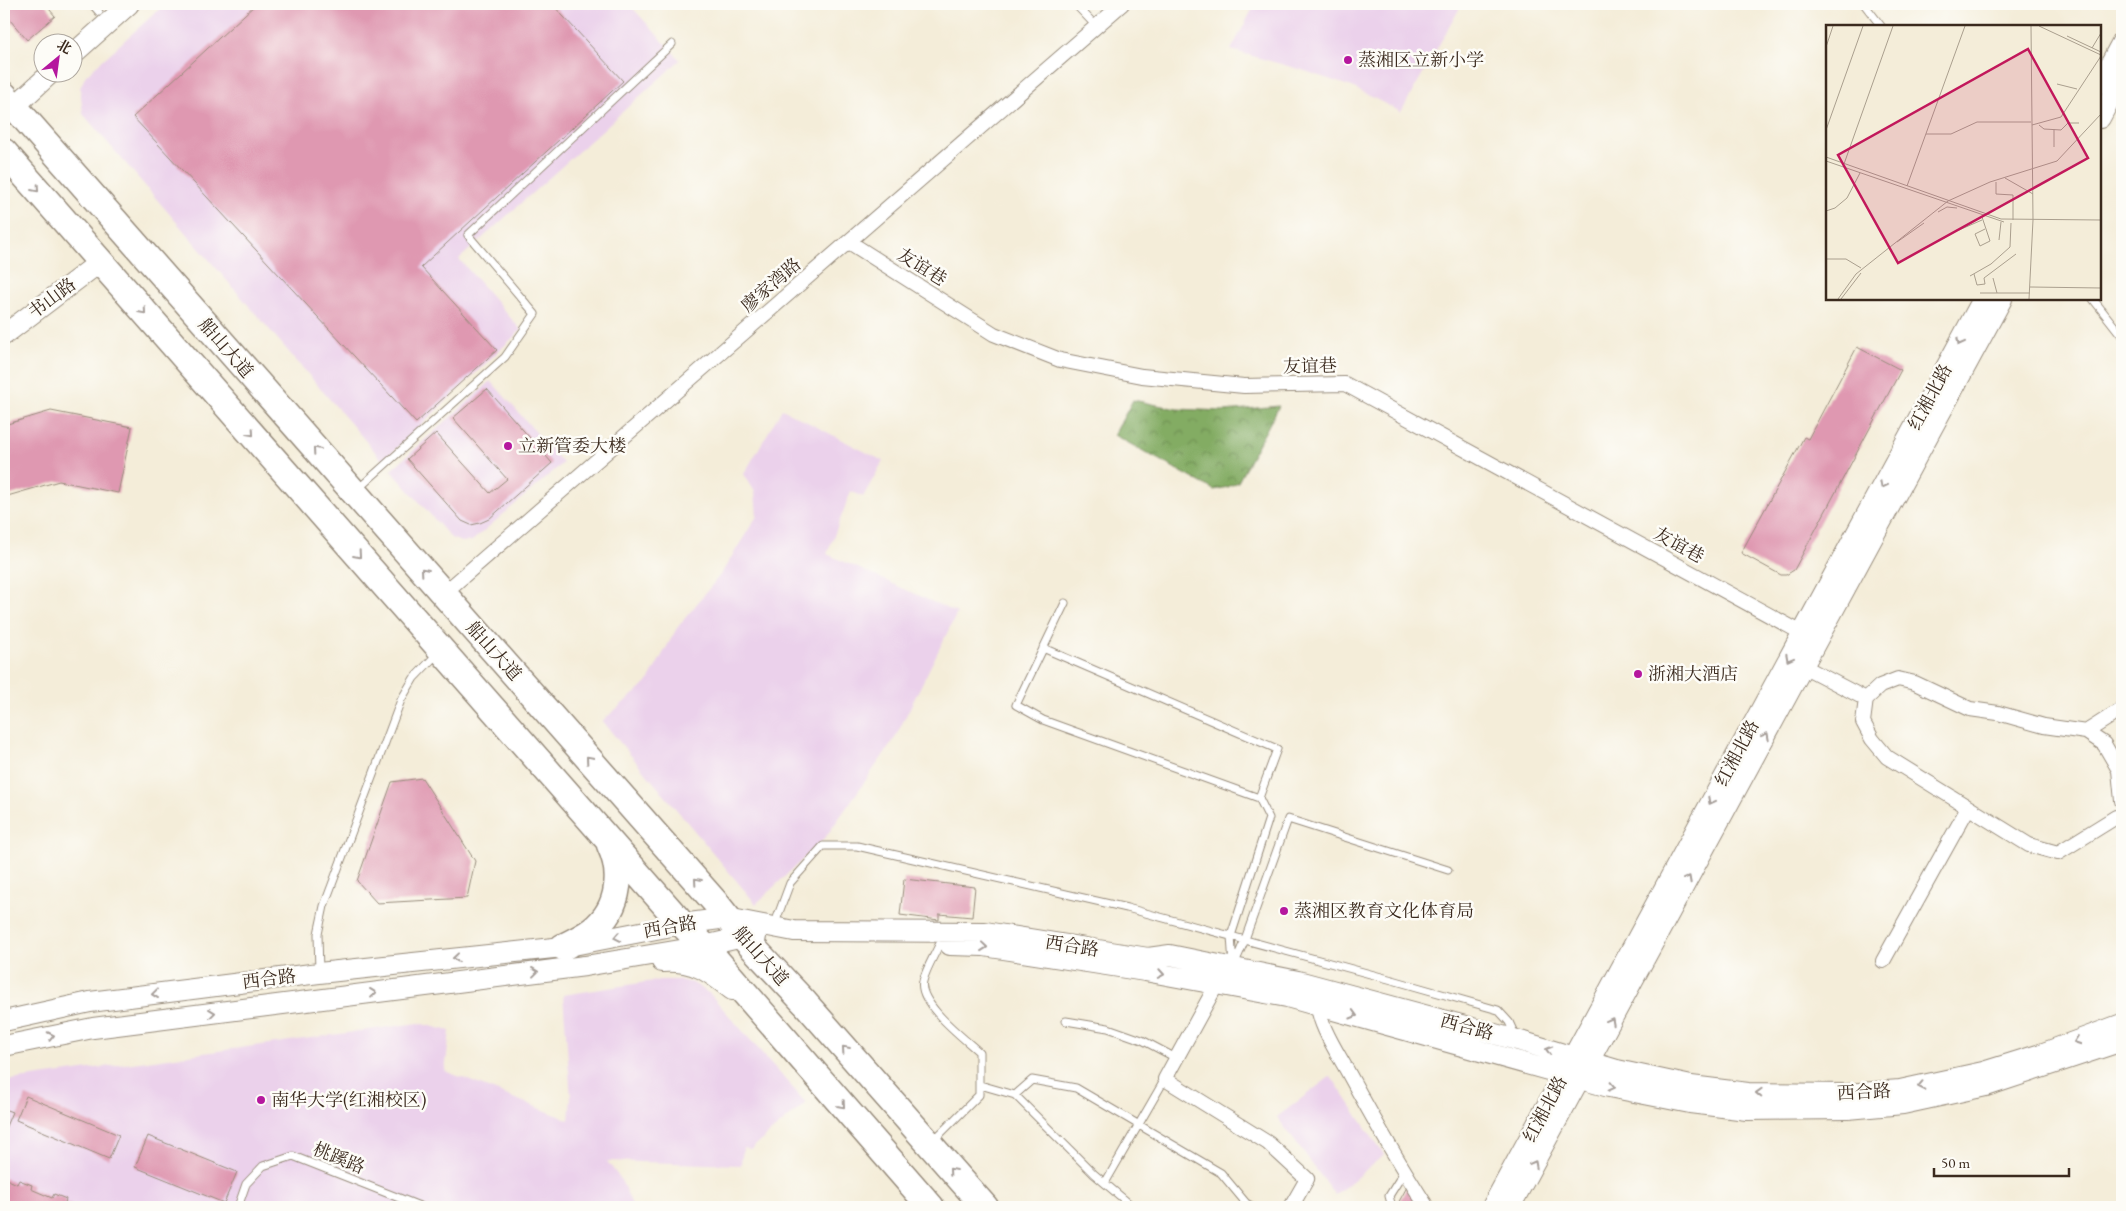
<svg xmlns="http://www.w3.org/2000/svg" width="2126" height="1211" font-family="'EB Garamond','Noto Serif SC',serif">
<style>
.built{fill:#ebd1eb}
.forest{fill:url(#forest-crowns);stroke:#5f6b40}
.building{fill:#df98b1}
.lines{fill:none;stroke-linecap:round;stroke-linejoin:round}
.lane-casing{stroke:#988c7c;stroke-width:9}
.street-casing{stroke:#988c7c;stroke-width:16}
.secondary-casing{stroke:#988c7c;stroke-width:22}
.highway-casing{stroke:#988c7c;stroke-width:29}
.lane{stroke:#fff;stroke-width:7}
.street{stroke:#fff;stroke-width:14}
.secondary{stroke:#fff;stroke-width:20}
.highway{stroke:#fff;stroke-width:26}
.oneway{stroke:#a79f9a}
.poi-dot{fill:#b5179e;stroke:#fdfcf7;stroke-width:2}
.labels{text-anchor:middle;stroke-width:5;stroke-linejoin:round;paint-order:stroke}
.poi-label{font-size:18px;fill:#3b2a1e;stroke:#fdfcf7;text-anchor:start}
.street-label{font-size:18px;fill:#3b2a1e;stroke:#fdfcf7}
.inset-road{fill:none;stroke:#aa9f8e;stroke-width:1}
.view{fill:#c2185b;fill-opacity:0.15;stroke:#c2185b;stroke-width:2.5}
.inset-edge{fill:none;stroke:#3b2a1e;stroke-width:2.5}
</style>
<defs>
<pattern id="forest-crowns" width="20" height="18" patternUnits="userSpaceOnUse" patternTransform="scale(1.25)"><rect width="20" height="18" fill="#83ac63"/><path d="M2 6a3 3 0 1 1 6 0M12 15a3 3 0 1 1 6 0" fill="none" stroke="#6c8c51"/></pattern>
</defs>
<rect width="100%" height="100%" fill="#fdfcf7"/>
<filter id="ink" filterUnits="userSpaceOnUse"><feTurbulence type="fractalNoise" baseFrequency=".02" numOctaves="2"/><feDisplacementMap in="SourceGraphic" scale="10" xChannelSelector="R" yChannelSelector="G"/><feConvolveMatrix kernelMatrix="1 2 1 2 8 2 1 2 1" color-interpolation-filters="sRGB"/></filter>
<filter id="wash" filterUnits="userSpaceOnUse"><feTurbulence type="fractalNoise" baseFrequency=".0096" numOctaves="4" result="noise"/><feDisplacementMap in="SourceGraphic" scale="20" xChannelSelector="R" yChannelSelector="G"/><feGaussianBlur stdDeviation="1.12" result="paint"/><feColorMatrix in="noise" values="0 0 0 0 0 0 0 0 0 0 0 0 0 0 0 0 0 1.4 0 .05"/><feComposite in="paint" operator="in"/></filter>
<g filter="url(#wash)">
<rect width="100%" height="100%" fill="#f4edd9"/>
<path class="built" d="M165 4H629L680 60 459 259 521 330 383 461 83 114 80 88 86 75Z
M1255 4H1462L1401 112 1352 87 1302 70 1231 50Z
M491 381 563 463 472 541 461 542 451 538 391 470Z
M782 409 883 461 863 497 851 491 827 554 957 613 894 740 825 838 756 904 602 721 647 683 677 628 721 574 757 516 755 492 744 474Z
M660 980H679L693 983 710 994 806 1103 751 1149 743 1148 741 1165 607 1161 621 1180 633 1207H4V1081L418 1023 450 1031 445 1071 569 1120 571 1098 563 995Z
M1331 1076 1384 1155 1335 1195 1277 1117Z"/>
<path class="forest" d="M1133 400 1177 409 1224 411 1279 406 1238 482 1228 487 1214 490 1114 435Z"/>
<g id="blocks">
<path class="building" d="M4 4H45L55 16 27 40 4 13Z
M256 4H552L623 81 421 267 497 350 416 423 133 117Z
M1857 347 1901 370 1794 570 1786 575H1781L1741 553 1804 437 1808 439Z
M487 389 552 463 489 519 480 523 471 525 462 521 407 459 436 433 490 493 507 479 453 418Z
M51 411 132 427 118 493 59 481 4 497V425Z
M422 778 475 861 467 898 377 903 357 881 392 782Z
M904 879 975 887 972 917 939 914V920L900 915Z
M26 1096 119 1135 109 1159 16 1120Z
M4 1109 12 1112 4 1131Z
M148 1136 237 1172 224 1203 135 1167Z
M4 1178 17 1184 19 1180 32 1185 31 1189 52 1198 54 1194 66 1199 65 1203 76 1207H18L8 1203 7 1206 4 1205Z
M1407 1187 1421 1207H1396Z"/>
</g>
</g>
<g filter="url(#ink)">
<use href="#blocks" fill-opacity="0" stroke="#988c7c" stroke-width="1"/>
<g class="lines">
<defs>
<path id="lane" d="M92 4 99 12
M1075 4 1096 26
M1864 4 1881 26
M2093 299 2122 336
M358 489 505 357 535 314 468 235 672 44
M1065 603 1016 705 1043 720 1259 798 1269 818 1231 936 1233 965
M1043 648 1277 749 1259 798
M774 926 790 883 823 846H857L1127 908 1396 981 1498 1010 1509 1022 1515 1035
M1234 965 1244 942 1288 819 1448 870
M319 972 318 934 324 906 401 700 414 678 438 653
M1066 1021 1108 1028 1142 1040 1176 1058
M980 1085 1015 1095 1094 1174 1133 1207
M1015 1095 1032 1080 1076 1088 1221 1173 1246 1203 1253 1207
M933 1141 979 1095V1052C965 1039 917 1003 923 981 926 969 934 956 939 945
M1105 1183 1165 1079
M238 1207 246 1184 263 1166 293 1156 422 1207
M1392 1207 1389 1196 1404 1172"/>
<path id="street" d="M849 242 994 334 1060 360 1142 376 1244 386 1345 384 1802 633
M443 594 1122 4
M1803 666 1866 699 1880 686 1898 679 1915 683 1970 709 1998 713 2044 726 2086 732 2122 709
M1866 699 1863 722 1872 739 1887 757 2029 845 2058 853 2116 817 2122 819
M2086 732 2104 744 2119 770 2122 801
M1883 961 1968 808
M1217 984 1165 1079 1268 1143 1307 1179 1291 1207
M1318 1000C1316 1022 1339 1055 1349 1074 1374 1120 1399 1164 1427 1207"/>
<path id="secondary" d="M72 55 129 4
M2100 83 2122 42
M14 107 52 72
M2100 118 2122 76
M4 335 100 262
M950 945 984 946 1145 971 1287 997 1609 1087 1690 1103 1747 1110 1848 1109 1903 1104 1986 1086 2122 1041
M662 962C694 960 708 971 732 990
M4 1021 90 1002 319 973 563 947 682 924 727 918 794 931 985 932 1148 958 1170 955 1298 981 1517 1040 1617 1070 1691 1086 1748 1093 1846 1094 1900 1090 1983 1072 2041 1054 2122 1024
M4 1046 93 1028 585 966 704 946 743 937H756
M1492 1207 1983 299
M1510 1207 2002 299"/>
<path id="highway" d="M4 95 715 902 743 937 805 1003 985 1207
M4 152 682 924 704 946 931 1207
M563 947C571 943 579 939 587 934 618 914 625 877 610 845"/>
</defs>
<use href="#lane" class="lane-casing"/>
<use href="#street" class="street-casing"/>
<use href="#secondary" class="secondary-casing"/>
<use href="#highway" class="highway-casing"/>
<use href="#lane" class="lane"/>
<use href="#street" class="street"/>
<use href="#secondary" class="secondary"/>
<use href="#highway" class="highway"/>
</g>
<defs><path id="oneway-chevron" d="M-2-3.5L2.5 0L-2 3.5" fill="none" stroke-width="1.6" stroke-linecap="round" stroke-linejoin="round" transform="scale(1.25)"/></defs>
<g class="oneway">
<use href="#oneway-chevron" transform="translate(36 189) rotate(49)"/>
<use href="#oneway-chevron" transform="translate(143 311) rotate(49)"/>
<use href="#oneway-chevron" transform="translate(1960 342) rotate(118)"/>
<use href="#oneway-chevron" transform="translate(251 433) rotate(49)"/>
<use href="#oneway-chevron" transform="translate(316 450) rotate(-131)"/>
<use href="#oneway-chevron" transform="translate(1883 485) rotate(118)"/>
<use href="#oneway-chevron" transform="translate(358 555) rotate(49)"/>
<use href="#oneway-chevron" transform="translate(424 571) rotate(-131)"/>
<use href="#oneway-chevron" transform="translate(1789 658) rotate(118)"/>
<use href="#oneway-chevron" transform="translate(1766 736) rotate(-62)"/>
<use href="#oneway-chevron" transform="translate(589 759) rotate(-131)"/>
<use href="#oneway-chevron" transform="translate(1711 801) rotate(118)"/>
<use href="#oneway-chevron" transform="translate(1688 879) rotate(-62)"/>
<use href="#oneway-chevron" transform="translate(697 881) rotate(-131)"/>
<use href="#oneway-chevron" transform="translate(617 937) rotate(169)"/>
<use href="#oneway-chevron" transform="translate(984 947) rotate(6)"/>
<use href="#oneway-chevron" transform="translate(456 958) rotate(174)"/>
<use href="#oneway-chevron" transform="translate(535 972) rotate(-7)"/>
<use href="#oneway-chevron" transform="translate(1161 974) rotate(10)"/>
<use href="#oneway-chevron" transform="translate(373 993) rotate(-7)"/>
<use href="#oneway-chevron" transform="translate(155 994) rotate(173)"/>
<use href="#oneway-chevron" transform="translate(212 1013) rotate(-7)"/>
<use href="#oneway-chevron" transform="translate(1354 1015) rotate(16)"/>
<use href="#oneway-chevron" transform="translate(1611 1021) rotate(-62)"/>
<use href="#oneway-chevron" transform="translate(51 1036) rotate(-12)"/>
<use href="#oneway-chevron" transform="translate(2077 1041) rotate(160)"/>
<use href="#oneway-chevron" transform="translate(845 1049) rotate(-131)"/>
<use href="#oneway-chevron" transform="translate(1549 1050) rotate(-164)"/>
<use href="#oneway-chevron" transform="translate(1921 1086) rotate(168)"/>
<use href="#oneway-chevron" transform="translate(1612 1087) rotate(13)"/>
<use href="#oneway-chevron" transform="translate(1759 1093) rotate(-178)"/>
<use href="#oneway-chevron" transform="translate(842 1105) rotate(49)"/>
<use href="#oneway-chevron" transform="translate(1534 1164) rotate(-62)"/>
<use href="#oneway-chevron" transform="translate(952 1171) rotate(-131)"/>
</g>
</g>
<g class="poi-dot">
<circle cx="1348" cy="60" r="5"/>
<circle cx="508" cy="446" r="5"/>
<circle cx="1638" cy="674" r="5"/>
<circle cx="1284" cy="911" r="5"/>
<circle cx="261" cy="1100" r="5"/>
</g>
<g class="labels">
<g class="poi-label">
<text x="1358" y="66">蒸湘区立新小学</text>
<text x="518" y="452">立新管委大楼</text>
<text x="1648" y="680">浙湘大酒店</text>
<text x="1294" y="917">蒸湘区教育文化体育局</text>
<text x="271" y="1106">南华大学(红湘校区)</text>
</g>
<g class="street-label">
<text transform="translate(922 267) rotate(32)" y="6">友谊巷</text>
<text transform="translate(771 285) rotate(-41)" y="6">廖家湾路</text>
<text transform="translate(52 298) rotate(-37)" y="6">书山路</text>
<text transform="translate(226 348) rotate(49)" y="6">船山大道</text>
<text transform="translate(1310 366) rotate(-1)" y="6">友谊巷</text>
<text transform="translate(1930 397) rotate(-62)" y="6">红湘北路</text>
<text transform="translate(1679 545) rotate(29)" y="6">友谊巷</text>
<text transform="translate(494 651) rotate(48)" y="6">船山大道</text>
<text transform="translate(1737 753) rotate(-62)" y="6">红湘北路</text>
<text transform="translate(670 927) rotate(-10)" y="6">西合路</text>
<text transform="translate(1072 946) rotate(9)" y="6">西合路</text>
<text transform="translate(761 956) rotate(48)" y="6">船山大道</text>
<text transform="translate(269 979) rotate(-7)" y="6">西合路</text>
<text transform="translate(1467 1027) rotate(15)" y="6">西合路</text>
<text transform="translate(1864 1092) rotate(-3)" y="6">西合路</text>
<text transform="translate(1545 1109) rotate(-62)" y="6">红湘北路</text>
<text transform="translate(339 1158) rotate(22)" y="6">桃蹊路</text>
</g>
</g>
<g transform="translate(1826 25)">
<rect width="275" height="275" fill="#f4edd9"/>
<path class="inset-road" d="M213 1 275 30M241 11 275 27M0 22 7 1M266 23 275 8M231 59 251 64M206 100 235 92 275 31M213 100 218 104 235 105 242 98H253M228 104V122M0 105 37 1M100 109H125L151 97H205M0 132 175 194 275 195M0 136 178 197M18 139 67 1M179 153 207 169M170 157V169L187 170V195M81 161 139 1M0 186 9 183 21 173 34 148M112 187 121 182 131 183M156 192 164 216 154 221 149 209 159 204M133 205 156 195M173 215 175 197M71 217 98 198M0 234H20L35 243M148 249 151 260 159 259 158 253 190 229M144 251 165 239 184 222 185 198M167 253 171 268M204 262 275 263M154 268H204M12 274 30 249 122 176 164 157 231 136 275 89M15 274 35 248M203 274 207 195 205 1"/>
<path class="view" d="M202 24 262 133 72 238 12 130Z"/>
<rect width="275" height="275" class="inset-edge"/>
</g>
<rect width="2126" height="1211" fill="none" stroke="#fdfcf7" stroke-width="20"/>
<g transform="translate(58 58) rotate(29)"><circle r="24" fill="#fdfcf7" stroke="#afa8a0"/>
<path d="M0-4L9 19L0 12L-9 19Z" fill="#b5179e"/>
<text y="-8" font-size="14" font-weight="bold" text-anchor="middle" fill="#3b2a1e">北</text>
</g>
<path d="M1934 1168v8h135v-8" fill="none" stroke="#3b2a1e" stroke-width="2.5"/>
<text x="1941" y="1168" font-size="15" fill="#3b2a1e" stroke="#fdfcf7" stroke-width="4" paint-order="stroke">50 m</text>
</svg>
